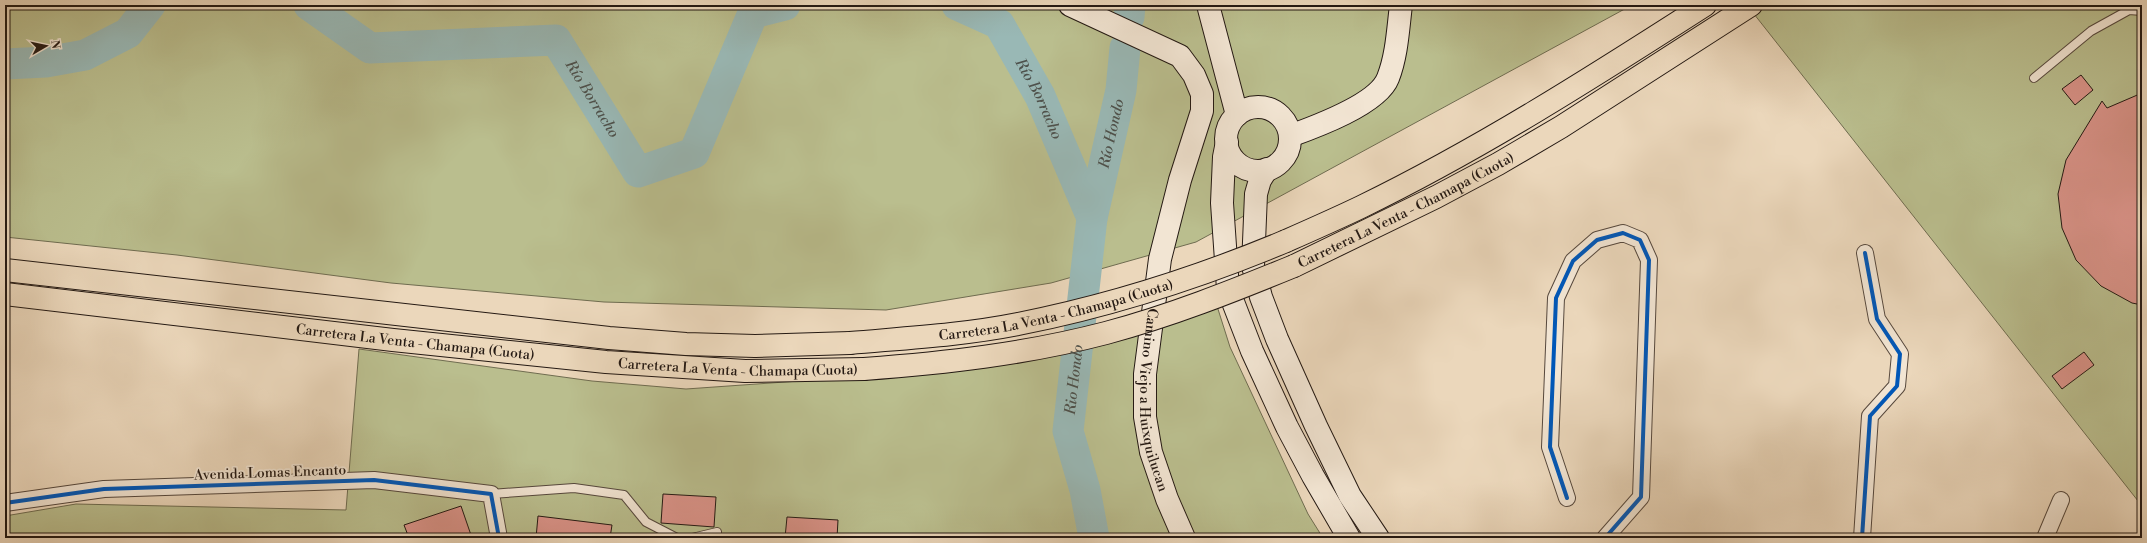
<svg xmlns="http://www.w3.org/2000/svg" width="2147" height="543" font-family="'Libre Bodoni',serif">
<style>
.green{fill:#babe8e;stroke:#6f6c50}
.lines{fill:none;stroke-linecap:round;stroke-linejoin:round}
.river{stroke:#99b8b5;stroke-width:31}
.building{fill:#da9389;stroke:#241913}
.lane-casing{stroke:#56483d;stroke-width:10}
.street-casing{stroke:#56483d;stroke-width:18}
.secondary-casing{stroke:#241913;stroke-width:24}
.highway-casing{stroke:#241913;stroke-width:24}
.lane{stroke:#f2e5d3;stroke-width:8}
.street{stroke:#f2e5d3;stroke-width:16}
.secondary{stroke:#f2e5d3;stroke-width:22}
.highway{stroke:#ebd7bb;stroke-width:22}
.highway-bridge-casing{stroke:#241913;stroke-width:24;stroke-linecap:butt}
.highway-bridge{stroke:#ebd7bb;stroke-width:22}
.cycleway-casing{stroke:#f2e5d3;stroke-width:6}
.cycleway{stroke:#0057b8;stroke-width:4}
.labels{text-anchor:middle;stroke-width:3.5;stroke-linejoin:round;paint-order:stroke}
.street-label{font-size:14px;fill:#241913;stroke:#f2e5d3}
.water-label{font-size:15px;font-style:italic;fill:#4d514c;stroke:#f2e5d3}
</style>
<rect width="100%" height="100%" fill="#ebd7bb"/>
<filter id="stains"><feTurbulence type="fractalNoise" baseFrequency=".005" numOctaves="4"/><feColorMatrix values="0 0 0 0 .2 0 0 0 0 .09 0 0 0 0 .02 0 0 0 .5 -.17"/></filter>
<radialGradient id="worn" r=".72"><stop offset=".6" stop-color="#630" stop-opacity="0"/><stop offset="1" stop-color="#630" stop-opacity=".3"/></radialGradient>
<path class="green" d="M5 5H1632L1196 242 1051 283 886 310 604 302 391 283 177 255 5 237Z
M1748 5H2142V506L1754 14Z
M1217 306 1230 347 1308 514 1323 538H5V516L76 504 346 510 359 349 592 381 686 389 799 381 881 371Z"/>
<g class="lines">
<g class="river">
<path id="s1" d="M309 5 370 48 556 40 638 172 694 153 753 13 785 5"/>
<path id="s2" d="M957 5 999 24 1040 96 1092 218"/>
<path d="M1129 17 1130 5"/>
<path d="M5 64 46 62 85 55 128 33 150 5"/>
<path id="s3" d="M1094 538 1085 490 1068 431 1092 218 1121 90 1125 48"/>
</g>
</g>
<path class="building" d="M2081 75 2093 90 2075 105 2062 89Z
M2142 93V305L2132 303 2101 286 2076 260 2062 228 2058 194 2066 160 2102 101 2107 108Z
M2084 352 2094 365 2062 389 2052 376Z
M663 494 716 497 714 527 661 523Z
M461 506 472 538H409L404 525Z
M538 516 612 525 610 538H536Z
M787 517 838 520 837 538H785Z"/>
<g class="lines">
<defs>
<path id="lane" d="M2034 78 2091 31 2129 10 2142 11
M491 494 574 488 624 495 646 522 677 538
M692 538 717 532"/>
<path id="street" d="M1567 498 1550 447 1556 298 1573 261 1597 240 1623 233 1640 240 1649 260 1641 497 1605 538
M5 503 104 489 374 480 491 494 499 538
M1862 538 1870 416 1897 386 1900 354 1877 319 1865 253
M2045 538 2061 500"/>
<g id="secondary">
<path id="s4" d="M1070 5 1180 56 1194 75 1202 94V111L1180 180 1160 259 1145 374V417L1151 452 1167 499 1184 538"/>
<path d="M1208 5 1237 115"/>
<circle cx="1258" cy="139" r="32"/>
<path d="M1290 136C1315 127 1378 104 1388 78 1397 55 1398 29 1401 5"/>
<path d="M1227 142 1224 157 1222 203 1228 289 1252 351 1287 427 1313 476 1349 538"/>
<path d="M1267 169 1260 180 1256 194 1253 266 1261 297 1277 339 1316 426 1350 496 1378 538"/>
</g>
<g id="highway">
<path d="M1286 241C1311 230 1336 219 1361 207 1480 149 1593 77 1705 5"/>
<path id="s5" d="M1294 266 1436 197 1498 164 1561 127 1751 5"/>
<path d="M5 270 609 338 686 344 755 346 850 343"/>
<path id="s6" d="M5 294 393 340 606 362 745 371 864 369"/>
</g>
</defs>
<use href="#lane" class="lane-casing"/>
<use href="#street" class="street-casing"/>
<use href="#secondary" class="secondary-casing"/>
<use href="#highway" class="highway-casing"/>
<use href="#lane" class="lane"/>
<use href="#street" class="street"/>
<use href="#secondary" class="secondary"/>
<use href="#highway" class="highway"/>
<defs>
<g id="highway-bridge">
<path id="s7" d="M850 343C906 338 963 335 1018 324 1109 306 1200 277 1286 241"/>
<path d="M864 369C945 363 1026 354 1106 333 1170 316 1233 291 1294 266"/>
</g>
</defs>
<use href="#highway-bridge" class="highway-bridge-casing"/>
<use href="#highway-bridge" class="highway-bridge"/>
<defs>
<path id="cycleway" d="M1567 498 1550 447 1556 298 1573 261 1597 240 1623 233 1640 240 1649 260 1641 497 1605 538
M5 503 104 489 374 480 491 494 499 538
M1862 538 1870 416 1897 386 1900 354 1877 319 1865 253"/>
</defs>
<use href="#cycleway" class="cycleway-casing"/>
<use href="#cycleway" class="cycleway"/>
</g>
<g class="labels">
<g class="street-label">
<text dy="5" stroke="none"><textPath href="#s5" startOffset="125">Carretera La Venta - Chamapa (Cuota)</textPath></text>
<text dy="5" stroke="none"><textPath href="#s7" startOffset="209">Carretera La Venta - Chamapa (Cuota)</textPath></text>
<text dy="5" stroke="none"><textPath href="#s6" startOffset="413">Carretera La Venta - Chamapa (Cuota)</textPath></text>
<text dy="5" stroke="none"><textPath href="#s6" startOffset="737">Carretera La Venta - Chamapa (Cuota)</textPath></text>
<text dy="5" stroke="none"><textPath href="#s4" startOffset="479">Camino Viejo a Huixquilucan</textPath></text>
<text transform="translate(270 472) rotate(-2)" y="5">Avenida Lomas Encanto</text>
</g>
<g class="water-label">
<text dy="5" stroke="none"><textPath href="#s1" startOffset="330">Río Borracho</textPath></text>
<text dy="5" stroke="none"><textPath href="#s2" startOffset="131">Río Borracho</textPath></text>
<text dy="5" stroke="none"><textPath href="#s3" startOffset="411">Río Hondo</textPath></text>
<text dy="5" stroke="none"><textPath href="#s3" startOffset="162">Rio Hondo</textPath></text>
</g>
</g>
<rect width="2147" height="543" fill="none" stroke="#ebd7bb" stroke-width="20"/>
<rect x="6" y="6" width="2135" height="531" fill="none" stroke="#241913" stroke-width="2"/>
<rect x="10" y="10" width="2127" height="523" fill="none" stroke="#241913"/>
<g transform="translate(46 46) rotate(81)" stroke="#f2e5d3" stroke-width="3" paint-order="stroke">
<path d="M0-3L7 15L0 10L-7 15Z" fill="#241913"/>
<text y="-6" font-size="11" font-weight="bold" text-anchor="middle" fill="#241913">N</text>
</g>
<rect width="100%" height="100%" filter="url(#stains)"/>
<rect width="100%" height="100%" fill="url(#worn)"/>
</svg>
